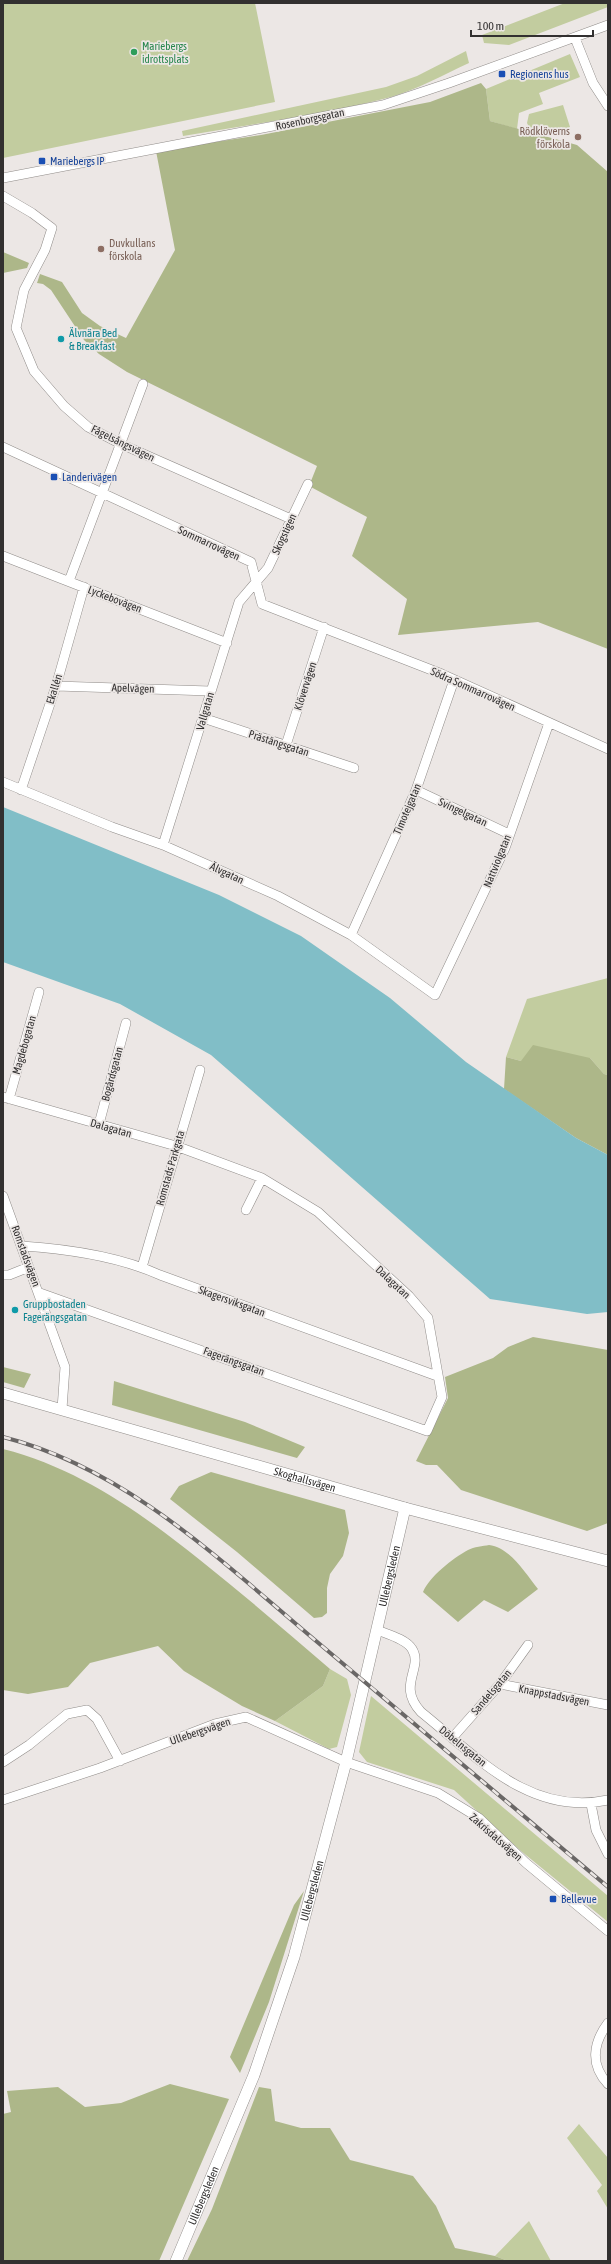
<svg xmlns="http://www.w3.org/2000/svg" width="611" height="2264" font-family="'Asap Condensed',sans-serif">
<style>
.green{fill:#c2cc9f}
.forest{fill:#adb789}
.water{fill:#81bec7}
.lines{fill:none;stroke-linecap:round;stroke-linejoin:round}
.minor-casing{stroke:#908c89;stroke-width:10}
.major-casing{stroke:#908c89;stroke-width:12}
.minor{stroke:#fff;stroke-width:9}
.major{stroke:#fff;stroke-width:11}
.rail-casing{stroke:#6a6766;stroke-width:4}
.rail{stroke:#ece7e5;stroke-width:2.5;stroke-dasharray:8;stroke-linecap:butt}
.leisure-dot{fill:#2e9e5b;stroke:#ece7e5;stroke-width:1.5}
.transit-dot{fill:#1a4fb4;stroke:#ece7e5;stroke-width:1.5}
.education-dot{fill:#8d6e63;stroke:#ece7e5;stroke-width:1.5}
.culture-dot{fill:#0f9aa8;stroke:#ece7e5;stroke-width:1.5}
.labels{text-anchor:middle;stroke-width:3.5;stroke-linejoin:round;paint-order:stroke}
.leisure-label{font-size:11px;fill:#27864d;stroke:#ece7e5;text-anchor:start}
.transit-label{font-size:11px;fill:#164399;stroke:#ece7e5;text-anchor:start}
.street-label{font-size:11px;fill:#323030;stroke:#ece7e5}
.education-label{font-size:11px;fill:#785e54;stroke:#ece7e5;text-anchor:end}
.culture-label{font-size:11px;fill:#0d838f;stroke:#ece7e5;text-anchor:start}
</style>
<rect width="100%" height="100%" fill="#ece7e5"/>
<path class="green" d="M3 3H255L275 102 3 158Z
M565 3H608V7L509 45 484 43 482 35Z
M466 51 469 63C443 75 418 89 391 97 323 115 252 124 183 136L182 131 386 87 417 76Z
M570 54 580 77 539 93 543 104 519 113 517 129 490 121 486 89Z
M563 105 570 127 557 135 529 127 527 123 529 114Z
M608 978V1075L604 1074 590 1058 521 1061 506 1057 527 999Z
M330 1669 347 1679 351 1695 337 1747 329 1749 275 1721 323 1686Z
M371 1696 608 1896V1922L521 1851 454 1790 367 1762 359 1752Z
M579 2124 608 2158V2209L597 2191 602 2185 567 2138Z
M529 2221 551 2261H508L495 2256Z"/>
<path class="forest" d="M481 83 486 89 490 121 577 145 608 172V649L538 622 398 635 407 599 352 556 367 517 309 486 317 466 127 372 99 354 84 340 51 290 43 284 37 283 40 274 62 282 82 313 100 326 126 338 175 250 156 151 261 135 430 102Z
M3 252 29 263 27 268 3 273Z
M533 1045 590 1058 604 1074 608 1075V1155L576 1138 504 1089 506 1057 521 1061Z
M533 1337 608 1350V1523L587 1531 461 1490 437 1465H426L416 1461 448 1398 445 1377 493 1358 508 1347Z
M3 1367 31 1374 24 1388 3 1382Z
M114 1381 245 1422 305 1447 297 1458 112 1405Z
M3 1449C78 1468 140 1512 200 1560 244 1595 287 1632 330 1669L323 1686 275 1721 242 1706 184 1671 158 1646 90 1663 68 1687 28 1694 3 1690Z
M211 1472 345 1510 349 1533 343 1556 330 1574 327 1588V1613L322 1617 314 1618 237 1552 170 1499 179 1486Z
M489 1545C511 1548 525 1573 538 1589L508 1612 484 1600 458 1622 423 1592C430 1576 452 1559 468 1550 474 1547 483 1546 489 1545Z
M304 1891 269 2002 240 2073 230 2057 294 1905Z
M170 2084 229 2099 159 2261H3V2114L11 2112 7 2091 58 2087 85 2107 121 2103Z
M259 2087 271 2089 275 2121 301 2128H330L350 2160 413 2176 436 2206 455 2248 495 2256 508 2261H187L212 2209Z"/>
<path class="water" d="M3 807 219 895 301 936 390 998 466 1062 576 1138 608 1155V1312L587 1314 490 1299 211 1055 120 1004 3 962Z"/>
<g class="lines">
<defs>
<path id="minor" d="M575 38 593 83 608 106
M3 178 383 105 449 83 608 25
M3 196 32 213 52 228 45 250 24 290 16 328 34 371 64 406 88 427 121 444 291 519
M3 447 251 562 262 604 442 674 608 749
M3 556 227 643
M69 581 143 384
M56 686 210 691
M203 718 354 768
M286 745 324 627
M3 782 112 827 163 845 278 896 351 935 435 995 505 848 549 723
M21 790 56 686 84 587
M416 790 509 834
M163 845 239 602 268 568 308 484
M351 935 416 790 454 680
M3 1097 176 1146 262 1178 318 1212 409 1296 428 1318 442 1397 427 1431 40 1293
M9 1099 39 992
M99 1124 126 1023
M3 1196 65 1367 62 1409
M246 1210 262 1178
M22 1246C68 1249 118 1256 160 1275L437 1376
M142 1267 200 1070
M3 1275H9L29 1267
M377 1630C387 1634 406 1639 412 1649 424 1668 396 1685 421 1712 476 1756 530 1817 608 1800
M500 1684 608 1705
M453 1737 500 1684 528 1645
M3 1762 29 1745 67 1714 87 1710 97 1719 120 1761
M3 1800 100 1768 215 1724 246 1717 346 1762 438 1793 479 1818 526 1863 608 1931
M591 1804 596 1830 608 1854
M608 2023C593 2043 590 2065 608 2084"/>
<g id="major">
<path id="s1" d="M3 1393 405 1508 608 1561"/>
<path id="s2" d="M176 2261 254 2075 294 1957 346 1762 405 1508"/>
</g>
</defs>
<use href="#minor" class="minor-casing"/>
<use href="#major" class="major-casing"/>
<use href="#minor" class="minor"/>
<use href="#major" class="major"/>
<defs>
<path id="rail" d="M3 1437C129 1469 225 1565 322 1646 418 1726 512 1807 608 1887"/>
</defs>
<use href="#rail" class="rail-casing"/>
<use href="#rail" class="rail"/>
</g>
<circle class="leisure-dot" cx="134" cy="52" r="4"/>
<g class="transit-dot">
<rect x="498" y="70" width="8" height="8" rx="2"/>
<rect x="38" y="157" width="8" height="8" rx="2"/>
<rect x="50" y="473" width="8" height="8" rx="2"/>
<rect x="549" y="1895" width="8" height="8" rx="2"/>
</g>
<g class="education-dot">
<circle cx="578" cy="137" r="4"/>
<circle cx="101" cy="249" r="4"/>
</g>
<g class="culture-dot">
<circle cx="61" cy="339" r="4"/>
<circle cx="15" cy="1310" r="4"/>
</g>
<g class="labels">
<g class="leisure-label">
<text x="142" y="50">Mariebergs<tspan x="142" dy="13">idrottsplats</tspan></text>
</g>
<g class="transit-label">
<text x="510" y="78">Regionens hus</text>
<text x="50" y="165">Mariebergs IP</text>
<text x="62" y="481">Landerivägen</text>
<text x="561" y="1903">Bellevue</text>
</g>
<g class="street-label">
<text transform="translate(310 119) rotate(-12)" y="4">Rosenborgsgatan</text>
<text transform="translate(123 443) rotate(26)" y="4">Fågelsångsvägen</text>
<text transform="translate(284 534) rotate(-65)" y="4">Skogstigen</text>
<text transform="translate(209 543) rotate(25)" y="4">Sommarrovägen</text>
<text transform="translate(115 599) rotate(21)" y="4">Lyckebovägen</text>
<text transform="translate(305 686) rotate(-72)" y="4">Klövervägen</text>
<text transform="translate(133 688) rotate(2)" y="4">Apelvägen</text>
<text transform="translate(54 689) rotate(-73)" y="4">Ekallén</text>
<text transform="translate(473 689) rotate(24)" y="4">Södra Sommarrovägen</text>
<text transform="translate(205 711) rotate(-74)" y="4">Vallgatan</text>
<text transform="translate(279 743) rotate(18)" y="4">Prästängsgatan</text>
<text transform="translate(407 809) rotate(-67)" y="4">Timotejgatan</text>
<text transform="translate(463 812) rotate(25)" y="4">Svingelgatan</text>
<text transform="translate(497 861) rotate(-68)" y="4">Nattviolgatan</text>
<text transform="translate(227 873) rotate(25)" y="4">Älvgatan</text>
<text transform="translate(24 1045) rotate(-74)" y="4">Magdebogatan</text>
<text transform="translate(112 1074) rotate(-75)" y="4">Bogårdsgatan</text>
<text transform="translate(111 1128) rotate(16)" y="4">Dalagatan</text>
<text transform="translate(170 1168) rotate(-74)" y="4">Romstads Parkgata</text>
<text transform="translate(26 1256) rotate(70)" y="4">Romstadsvägen</text>
<text transform="translate(393 1282) rotate(43)" y="4">Dalagatan</text>
<text transform="translate(232 1301) rotate(20)" y="4">Skagersviksgatan</text>
<text transform="translate(234 1361) rotate(20)" y="4">Fagerängsgatan</text>
<text dy="4" stroke="none"><textPath href="#s1" startOffset="314">Skoghallsvägen</textPath></text>
<text dy="4" stroke="none"><textPath href="#s2" startOffset="719">Ullebergsleden</textPath></text>
<text transform="translate(491 1692) rotate(-50)" y="4">Sandelsgatan</text>
<text transform="translate(554 1695) rotate(11)" y="4">Knappstadsvägen</text>
<text transform="translate(200 1731) rotate(-19)" y="4">Ullebergsvägen</text>
<text transform="translate(463 1746) rotate(39)" y="4">Döbelnsgatan</text>
<text transform="translate(496 1837) rotate(41)" y="4">Zakrisdalsvägen</text>
<text dy="4" stroke="none"><textPath href="#s2" startOffset="395">Ullebergsleden</textPath></text>
<text dy="4" stroke="none"><textPath href="#s2" startOffset="71">Ullebergsleden</textPath></text>
</g>
<g class="education-label">
<text x="570" y="135">Rödklöverns<tspan x="570" dy="13">förskola</tspan></text>
<text x="109" y="247" text-anchor="start">Duvkullans<tspan x="109" dy="13">förskola</tspan></text>
</g>
<g class="culture-label">
<text x="69" y="337">Älvnära Bed<tspan x="69" dy="13">&amp; Breakfast</tspan></text>
<text x="23" y="1308">Gruppbostaden<tspan x="23" dy="13">Fagerängsgatan</tspan></text>
</g>
</g>
<rect width="611" height="2264" fill="none" stroke="#323030" stroke-width="8"/>
<path d="M471 30v6h122v-6" fill="none" stroke="#323030" stroke-width="2"/>
<text x="477" y="30" font-size="12" fill="#323030" stroke="#ece7e5" stroke-width="3" paint-order="stroke">100 m</text>
</svg>
